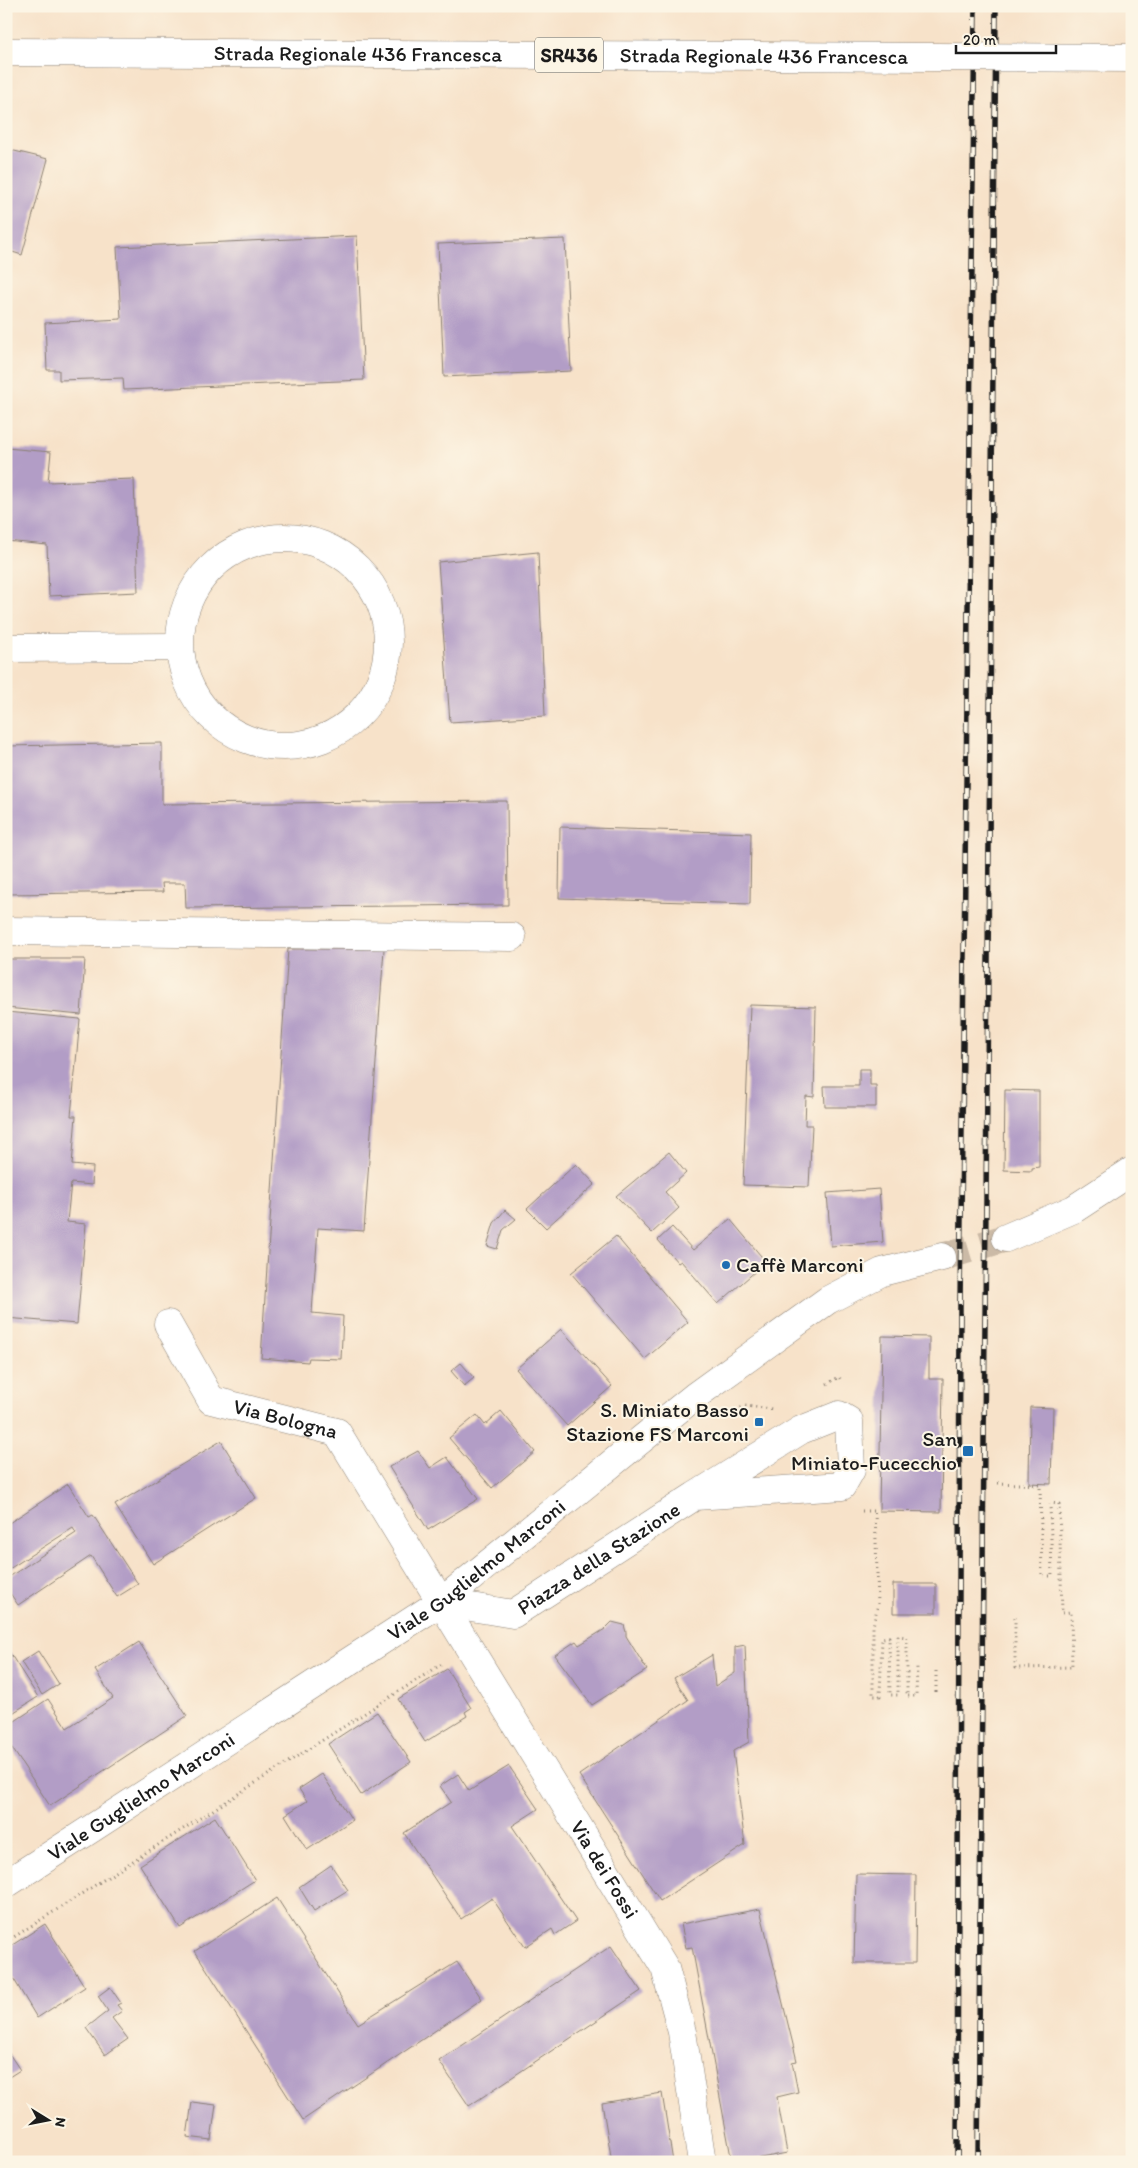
<svg xmlns="http://www.w3.org/2000/svg" width="1138" height="2168" font-family="Itim,sans-serif">
<style>
.building{fill:#b29dc6}
.lines{fill:none;stroke-linecap:round;stroke-linejoin:round}
.minor-tunnel{stroke:#cbbaa6;stroke-width:28;stroke-dasharray:28 14;stroke-linecap:butt}
.minor-casing{stroke:#8a7f72;stroke-width:29}
.path{stroke:#8a7f72;stroke-width:3;stroke-dasharray:1 4;stroke-linecap:butt}
.minor{stroke:#fff;stroke-width:28}
.rail-casing{stroke:#1c1c1c;stroke-width:5.5}
.rail{stroke:#fcf5e5;stroke-width:4;stroke-dasharray:11;stroke-linecap:butt}
.major-bridge-casing{stroke:#8a7f72;stroke-width:29;stroke-linecap:butt}
.major-bridge{stroke:#fff;stroke-width:28}
.poi-dot{fill:#1f6fb2;stroke:#fcf5e5;stroke-width:2}
.labels{text-anchor:middle;stroke-width:4;stroke-linejoin:round;paint-order:stroke}
.shield{fill:#fcf5e5;stroke:#5f5d58;stroke-width:1}
.shield-label{font-size:20px;font-weight:bold;fill:#1c1c1c}
.street-label{font-size:21px;fill:#1c1c1c;stroke:#fcf5e5}
.poi-label{font-size:21px;fill:#1c1c1c;stroke:#fcf5e5;text-anchor:end}
</style>
<rect width="100%" height="100%" fill="#fcf5e5"/>
<filter id="ink" filterUnits="userSpaceOnUse"><feTurbulence type="fractalNoise" baseFrequency=".02" numOctaves="2"/><feDisplacementMap in="SourceGraphic" scale="10" xChannelSelector="R" yChannelSelector="G"/><feConvolveMatrix kernelMatrix="1 2 1 2 8 2 1 2 1" color-interpolation-filters="sRGB"/></filter>
<filter id="wash" filterUnits="userSpaceOnUse"><feTurbulence type="fractalNoise" baseFrequency=".0096" numOctaves="4" result="noise"/><feDisplacementMap in="SourceGraphic" scale="20" xChannelSelector="R" yChannelSelector="G"/><feGaussianBlur stdDeviation="1.12" result="paint"/><feColorMatrix in="noise" values="0 0 0 0 0 0 0 0 0 0 0 0 0 0 0 0 0 1.4 0 .05"/><feComposite in="paint" operator="in"/></filter>
<g filter="url(#wash)">
<rect width="100%" height="100%" fill="#f7e2c9"/>
<g id="blocks">
<path class="building" d="M6 149 48 159 22 255 6 250Z
M357 236 364 380 124 390 123 378 59 380V370H47L45 323 121 319 117 247Z
M565 239 571 371 444 377 438 244Z
M6 448 51 452 48 482 134 479 138 592 49 596 47 545 6 541Z
M538 552 545 716 450 722 438 562Z
M162 743V804L507 801 508 905 186 908 185 883H162L163 892 6 894V746Z
M560 827 751 833 750 904 559 898Z
M288 949H384L364 1231 318 1228 312 1313 343 1316 341 1359 309 1358 308 1362 261 1358Z
M6 959H85L81 1015 6 1008Z
M750 1005 816 1007 814 1097 806 1096 805 1125H812L809 1187 743 1185Z
M6 1012 80 1019 71 1116H76L72 1165 93 1167 92 1185 71 1183 67 1222 86 1224 77 1324 6 1318Z
M859 1069H870V1085H876V1107H825L824 1086H859Z
M1005 1090 1039 1091V1167L1032 1168V1171L1004 1170Z
M669 1152 686 1173 665 1192 679 1208 652 1233 616 1196Z
M576 1164 595 1184 546 1228 527 1209Z
M879 1189 883 1242 831 1246 827 1193Z
M505 1210 516 1219 503 1230 497 1249 487 1246 494 1223Z
M730 1219 766 1262 718 1304 681 1261 678 1263 658 1240 672 1227 693 1250Z
M616 1236 688 1322 645 1359 571 1273Z
M561 1329 612 1386 567 1426 516 1369Z
M882 1336 929 1337V1379H943L941 1512 879 1511Z
M461 1363 474 1378 464 1386 451 1371Z
M1030 1407 1053 1408 1051 1484 1029 1483Z
M501 1411 535 1452 492 1488 449 1438 477 1415 485 1425Z
M221 1441 256 1498 153 1564 115 1505Z
M418 1451 430 1468 447 1457 478 1499 428 1530 389 1467Z
M68 1484 89 1517 93 1515 138 1584 117 1597 91 1556 18 1605 6 1587V1579L76 1533 73 1528 6 1571V1525Z
M893 1584H936V1613H893Z
M612 1622 624 1625 626 1632V1636L647 1670 592 1705 555 1655 576 1641 579 1645 605 1629Z
M139 1642 187 1716 50 1806 6 1739V1727L48 1699 67 1728 113 1698 95 1670Z
M745 1645 749 1742 733 1751 745 1845 660 1901 579 1775 688 1700 674 1678 712 1655 715 1686 735 1673V1647Z
M6 1647 38 1697 11 1714 6 1707Z
M38 1651 59 1684 42 1695 21 1662Z
M447 1669 471 1708 465 1712 467 1716 425 1742 398 1699Z
M377 1712 411 1762 361 1795 328 1744Z
M509 1766 538 1809 512 1826 576 1921 555 1935 552 1929 525 1947 492 1898 461 1919 404 1833 451 1802 440 1786 458 1774 469 1791Z
M322 1774 352 1820 307 1850 285 1815 307 1801 299 1789Z
M215 1817 255 1880 180 1928 140 1865Z
M331 1865 348 1890 314 1911 299 1887Z
M856 1874 916 1875 915 1963H854Z
M277 1898 358 2024 457 1962 482 1999 303 2120 195 1951Z
M760 1909 797 2061 792 2062 798 2092 777 2097 787 2153 755 2159V2162H732L692 1947 686 1948 681 1924Z
M45 1924 85 1987 37 2018 6 1966V1949Z
M611 1946 641 1991 469 2106 439 2061Z
M110 1987 121 2003 117 2005 122 2011 112 2018 128 2039 105 2055 86 2028 108 2011 98 1996Z
M6 2049 20 2070 9 2077 6 2072Z
M662 2093 673 2162H612L602 2103Z
M192 2102 216 2105 211 2140 187 2137Z"/>
</g>
</g>
<g filter="url(#ink)">
<use href="#blocks" fill-opacity="0" stroke="#8a7f72" stroke-width="1"/>
<g class="lines">
<path class="minor-tunnel" d="M942 1257 1006 1238"/>
<defs>
<g id="minor">
<circle cx="284" cy="642" r="104"/>
<path d="M6 648 179 647"/>
<path d="M6 931 512 937"/>
<path d="M1006 1238 1074 1209 1132 1171"/>
<path id="s1" d="M168 1324 211 1400 337 1432 665 1968 682 2032 702 2162"/>
<path id="s2" d="M441 1602 513 1614 695 1496 842 1486 851 1470 849 1421 839 1415 801 1430 695 1496"/>
<path id="s3" d="M6 1884 441 1602 695 1396 828 1300 882 1272 942 1257"/>
</g>
</defs>
<use href="#minor" class="minor-casing"/>
<path class="path" d="M827 1384 839 1377 842 1382
M727 1414 745 1406 773 1409
M998 1483 1040 1485 1042 1576H1052L1050 1503 1059 1504 1062 1613 1071 1612 1072 1667 1015 1668V1617
M862 1511H875L878 1604 873 1626V1696H880L882 1638 889 1637 890 1695H898V1636L907 1637V1696H916L917 1667
M936 1692V1667
M6 1942 442 1664"/>
<use href="#minor" class="minor"/>
<defs>
<path id="rail" d="M957 2162 960 1304 975 6
M978 2162 996 6"/>
</defs>
<use href="#rail" class="rail-casing"/>
<use href="#rail" class="rail"/>
<defs>
<g id="major-bridge">
<path id="s4" d="M6 52 1132 58"/>
</g>
</defs>
<use href="#major-bridge" class="major-bridge-casing"/>
<use href="#major-bridge" class="major-bridge"/>
</g>
</g>
<g class="poi-dot">
<circle cx="726" cy="1265" r="5"/>
<rect x="754" y="1417" width="10" height="10" rx="2.5"/>
<rect x="962" y="1445" width="12" height="12" rx="2.5"/>
</g>
<g class="labels">
<rect class="shield" x="535" y="37.5" width="68" height="35" rx="4"/>
<g class="shield-label">
<text x="569" y="62">SR436</text>
</g>
<g class="street-label">
<text dy="7" stroke="none"><textPath href="#s4" startOffset="352">Strada Regionale 436 Francesca</textPath></text>
<text dy="7" stroke="none"><textPath href="#s4" startOffset="758">Strada Regionale 436 Francesca</textPath></text>
<text dy="7" stroke="none"><textPath href="#s1" startOffset="164">Via Bologna</textPath></text>
<text dy="7" stroke="none"><textPath href="#s2" startOffset="175">Piazza della Stazione</textPath></text>
<text dy="7" stroke="none"><textPath href="#s3" startOffset="566">Viale Guglielmo Marconi</textPath></text>
<text dy="7" stroke="none"><textPath href="#s3" startOffset="161">Viale Guglielmo Marconi</textPath></text>
<text dy="7" stroke="none"><textPath href="#s1" startOffset="730">Via dei Fossi</textPath></text>
</g>
<g class="poi-label">
<text x="736" y="1272" text-anchor="start">Caffè Marconi</text>
<text x="749" y="1417">S. Miniato Basso<tspan x="749" dy="24">Stazione FS Marconi</tspan></text>
<text x="957" y="1446">San<tspan x="957" dy="24">Miniato-Fucecchio</tspan></text>
</g>
</g>
<rect width="1138" height="2168" fill="none" stroke="#fcf5e5" stroke-width="25"/>
<g transform="translate(48 2120) rotate(100)" stroke="#fcf5e5" stroke-width="4" paint-order="stroke">
<path d="M0-4L9 19L0 12L-9 19Z" fill="#1c1c1c"/>
<text y="-8" font-size="14" font-weight="bold" text-anchor="middle" fill="#1c1c1c">N</text>
</g>
<path d="M956 45v8h100v-8" fill="none" stroke="#1c1c1c" stroke-width="2.5"/>
<text x="963" y="45" font-size="15" fill="#1c1c1c" stroke="#fcf5e5" stroke-width="4" paint-order="stroke">20 m</text>
</svg>
